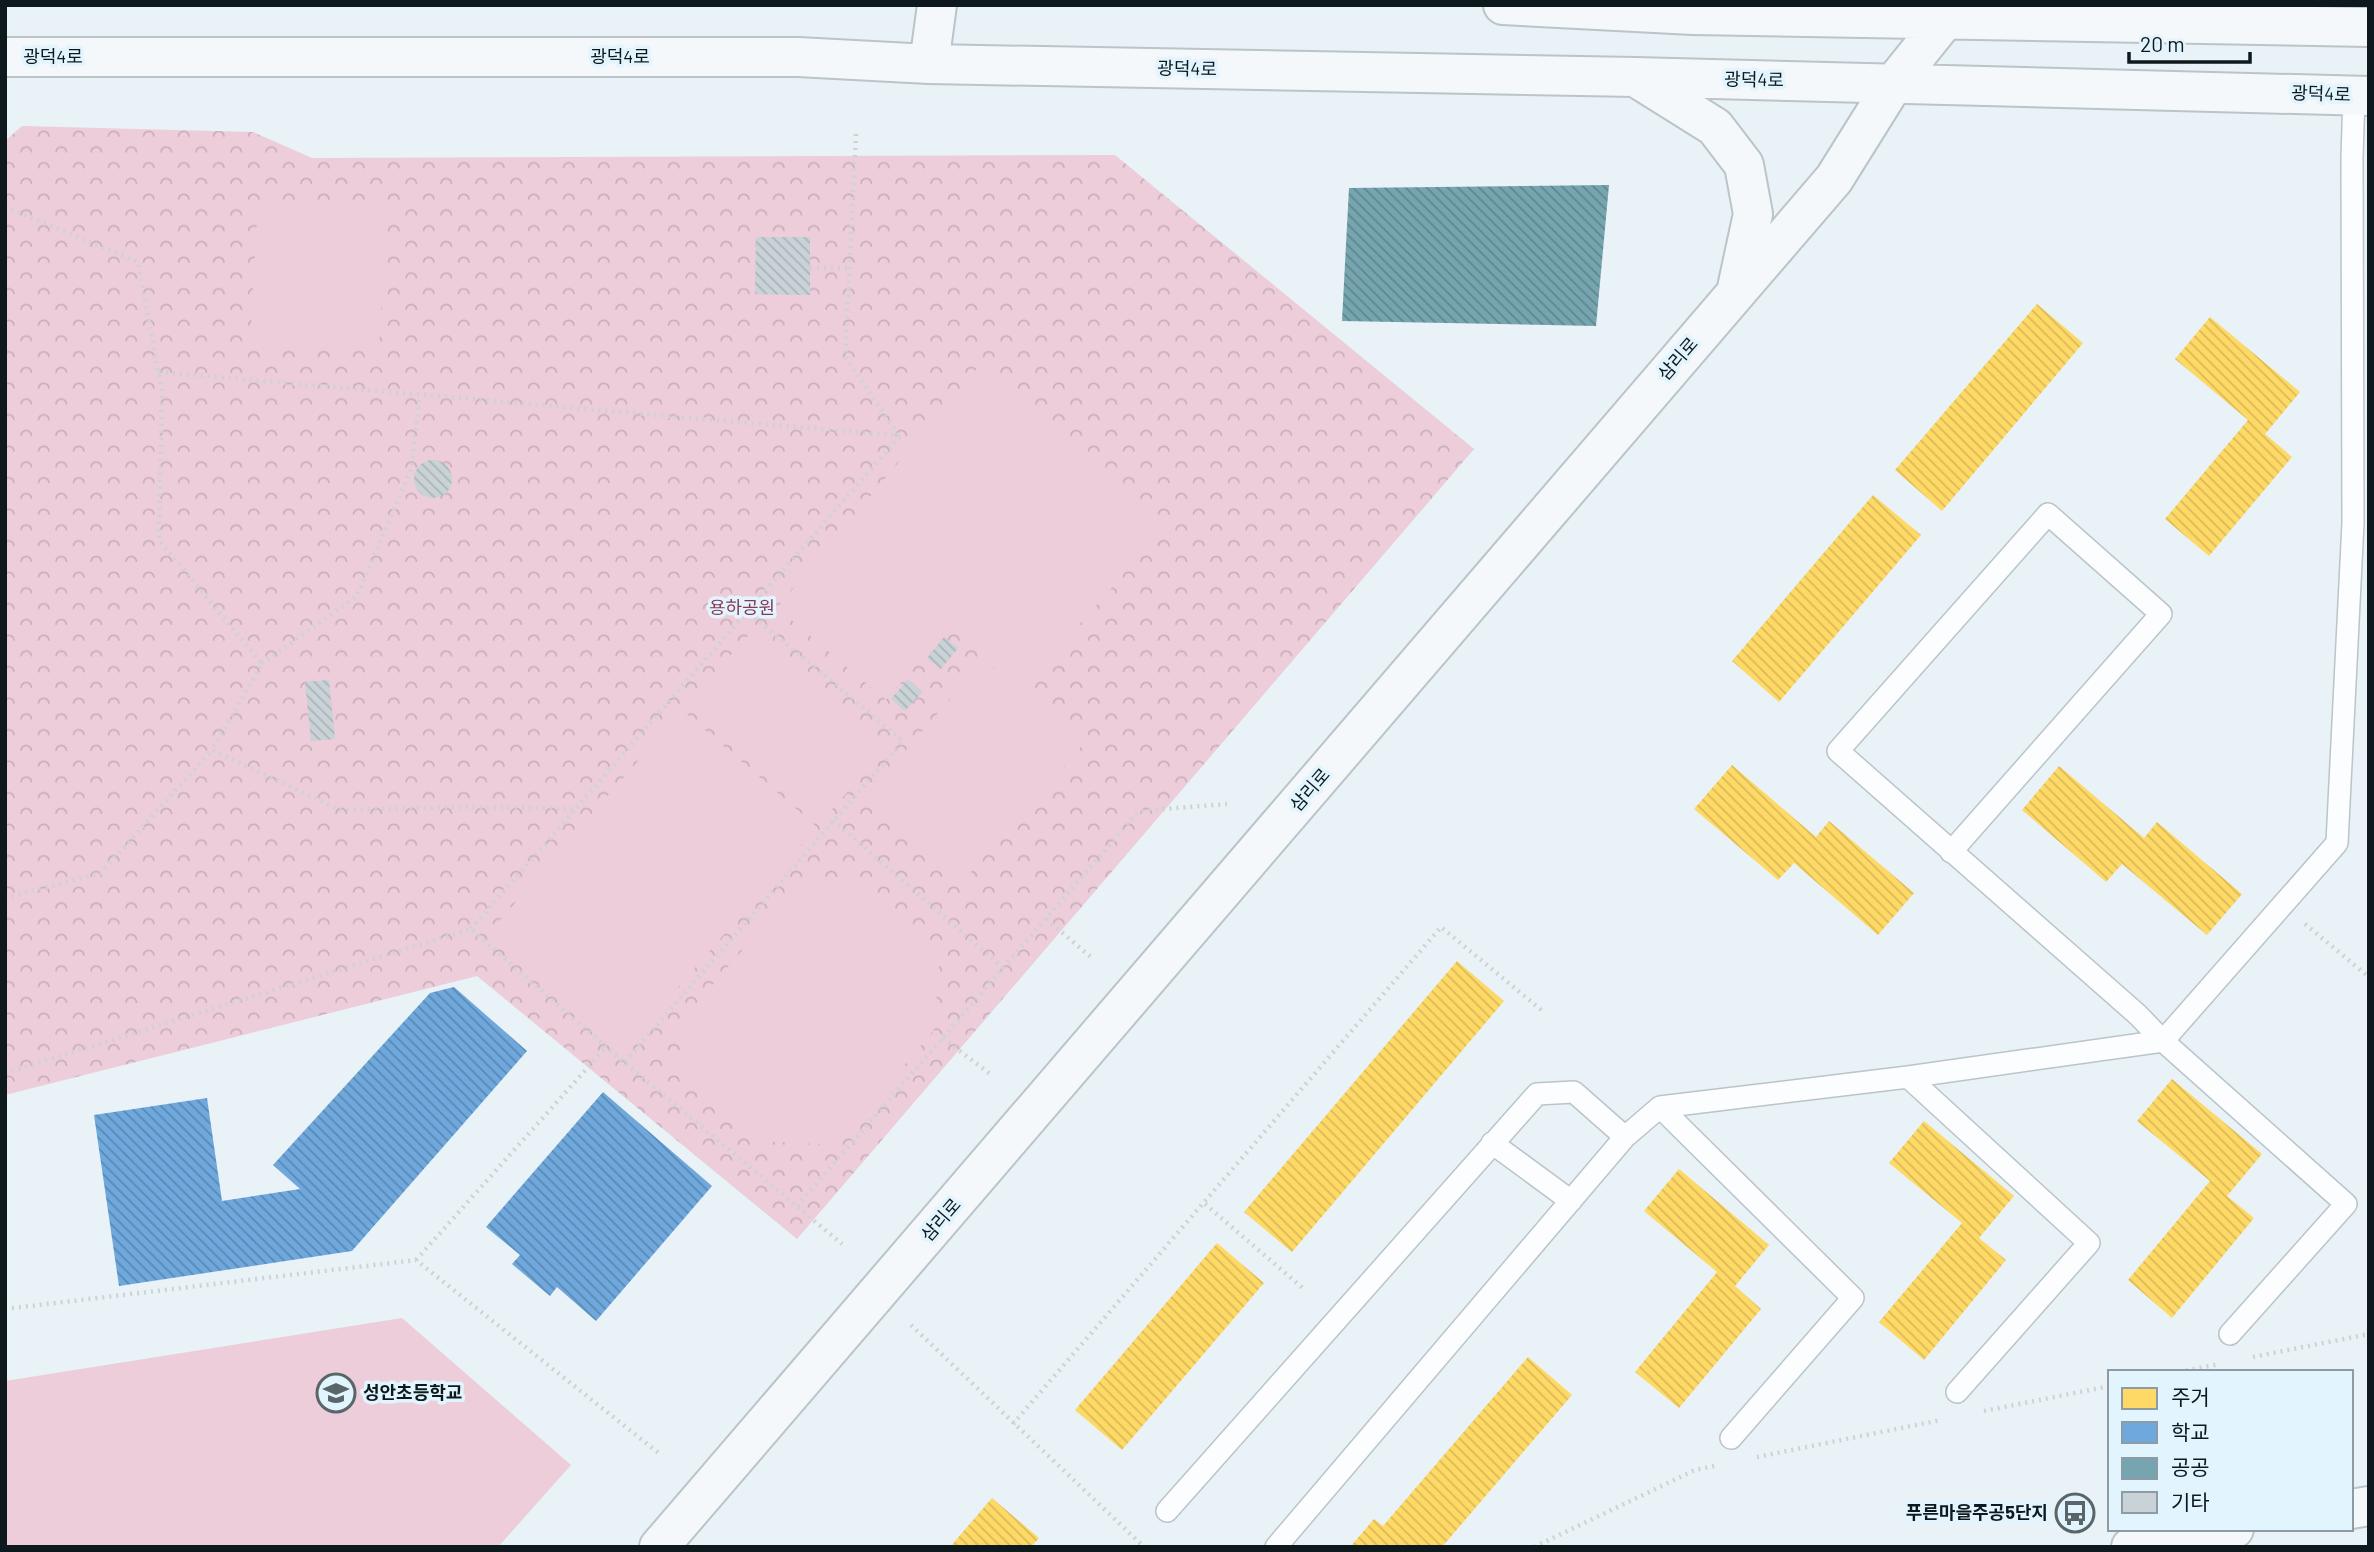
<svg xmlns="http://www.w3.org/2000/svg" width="2374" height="1552" font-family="Barlow,'Noto Sans KR',sans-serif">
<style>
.park{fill:url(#park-crowns)}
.pitch{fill:#eccdd9}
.homes{fill:url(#homes-back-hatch)}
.schools{fill:url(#schools-back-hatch)}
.public{fill:url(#public-back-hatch)}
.building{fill:url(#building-back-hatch)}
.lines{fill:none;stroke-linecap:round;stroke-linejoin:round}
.lane-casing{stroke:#bac4c9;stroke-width:24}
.secondary-casing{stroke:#bac4c9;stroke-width:42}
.path{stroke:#cfd2d3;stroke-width:4.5;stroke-dasharray:2 5;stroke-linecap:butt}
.lane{stroke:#fcfdfe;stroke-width:21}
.secondary{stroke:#f4f8fa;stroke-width:38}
.labels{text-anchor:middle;stroke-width:7;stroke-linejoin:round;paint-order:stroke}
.street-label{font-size:18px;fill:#0e191e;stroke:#e2f4fd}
.park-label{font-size:18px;fill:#883854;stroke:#e2f4fd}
.poi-label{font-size:18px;font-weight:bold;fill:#0e191e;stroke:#e2f4fd;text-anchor:start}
</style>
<defs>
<pattern id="park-crowns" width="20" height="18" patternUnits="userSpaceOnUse" patternTransform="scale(1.75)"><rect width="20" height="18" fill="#eccdd9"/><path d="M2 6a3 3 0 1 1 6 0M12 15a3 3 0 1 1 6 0" fill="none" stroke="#c9afba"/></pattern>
<pattern id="homes-back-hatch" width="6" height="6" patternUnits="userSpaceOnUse" patternTransform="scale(1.75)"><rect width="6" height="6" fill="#ffd966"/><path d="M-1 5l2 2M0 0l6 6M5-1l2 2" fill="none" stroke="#d9ba58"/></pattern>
<pattern id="schools-back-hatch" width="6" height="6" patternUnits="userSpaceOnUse" patternTransform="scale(1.75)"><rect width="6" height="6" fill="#6fa8dc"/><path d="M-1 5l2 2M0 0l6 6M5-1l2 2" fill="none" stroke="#5a88b2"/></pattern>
<pattern id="public-back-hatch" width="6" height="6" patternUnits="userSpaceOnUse" patternTransform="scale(1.75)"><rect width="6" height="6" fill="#76a5af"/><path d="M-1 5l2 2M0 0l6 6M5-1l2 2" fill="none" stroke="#5f868e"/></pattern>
<pattern id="building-back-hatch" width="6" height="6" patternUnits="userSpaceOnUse" patternTransform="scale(1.75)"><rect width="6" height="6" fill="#c8d2d7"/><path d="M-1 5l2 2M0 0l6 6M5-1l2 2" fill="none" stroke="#abb4b8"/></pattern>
</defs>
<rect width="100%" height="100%" fill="#e8f2f7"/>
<path class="park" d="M22 126 253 132 312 158 1115 155 1474 449 797 1239 477 976 5 1095V141Z"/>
<path class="pitch" d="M258 200H388L379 349 250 348Z
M979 366 1088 460 1027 534 1086 467 1160 532 1025 687 952 622 886 700 777 608Z
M751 632 884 751 819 824 686 706Z
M984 660 1082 746 963 881 866 796Z
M682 710 817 827 623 1051 488 934Z
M800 883 857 884 940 955 934 1030 838 1145 755 1141 686 1080 683 1019Z
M402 1318 571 1465 498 1547H5V1381Z"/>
<path class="homes" d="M2037 304 2083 343 1942 511 1895 470Z
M2210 317 2300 392 2265 434 2292 457 2209 556 2165 519 2248 420 2175 359Z
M1873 495 1921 535 1779 702 1732 661Z
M1732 765 1816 837 1829 821 1914 893 1878 935 1794 863 1778 880 1694 809Z
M2059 766 2144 838 2157 822 2242 894 2207 935 2122 864 2106 882 2022 810Z
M1457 961 1504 1001 1292 1252 1244 1212Z
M2172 1079 2262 1154 2227 1196 2254 1218 2172 1318 2128 1280 2210 1181 2137 1121Z
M1924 1121 2014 1196 1979 1238 2006 1260 1924 1360 1879 1322 1962 1223 1889 1163Z
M1679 1169 1769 1245 1735 1286 1761 1309 1679 1408 1635 1372 1717 1272 1644 1211Z
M1217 1243 1264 1283 1122 1450 1075 1410Z
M1528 1357 1572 1395 1442 1547H1350L1374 1519 1383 1526Z
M992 1498 1039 1538 1031 1547H950Z"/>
<path class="schools" d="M454 987 527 1051 352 1251 119 1286 94 1115 207 1098 222 1201 300 1189 273 1165 430 993Z
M603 1092 712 1186 596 1321 557 1287 550 1296 512 1264 520 1255 486 1227Z"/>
<path class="public" d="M1609 185 1596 326 1342 321 1349 188Z"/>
<path class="building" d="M756 237H810V295L755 294Z
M414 479a19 19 0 1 1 38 0a19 19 0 1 1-38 0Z
M944 637 958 648 941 669 927 658Z
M908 679 922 692 905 711 891 699Z
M329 680 335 739 311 741 305 682Z"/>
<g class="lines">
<defs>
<path id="lane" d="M1951 852 2161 614 2048 514 1838 751 2138 1015 2163 1041 2346 1204 2230 1334
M1908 1077 2089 1243 1957 1392
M1660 1107 1853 1298 1731 1438
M1492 1143 1571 1201
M1167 1511 1537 1094 1574 1092 1625 1137
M1276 1547 1625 1137 1660 1107 1908 1077 2163 1041 2337 843 2353 523 2352 158 2354 95"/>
<path id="secondary" d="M1503 5 1693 15 2369 27
M5 57H798L929 64 1635 77 2369 96
M929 64 937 5
M1635 77 1715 127 1744 165 1753 214 1737 288
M2351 1509 2369 1506
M659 1547 1834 179 1894 83 1944 21 1951 5
M2131 1547 2234 1529"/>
</defs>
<use href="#lane" class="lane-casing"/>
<use href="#secondary" class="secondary-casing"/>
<path class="path" d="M856 134 845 357 899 435
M5 207 138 262 162 392 159 540 262 664 212 750 340 810 457 807 576 809
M810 268H849
M159 372 900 436
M262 664 357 596 411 469 420 396
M833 820 1003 968
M5 898 101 873 212 750
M1046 919 1092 958
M2305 924 2369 977
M471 929 900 436
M943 1038 990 1074
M625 1062 903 741 747 611
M5 1073 471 929 606 1047 842 1244
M1205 1204 1305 1290
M797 1206 1139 811 1227 804
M416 1260 606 1047
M5 1309 416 1260 661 1455
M911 1325 1144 1547
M2253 1357 2369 1334
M2179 1372 2220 1364
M1984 1411 2110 1386
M1013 1424 1441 927 1545 1013
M1757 1457 1941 1420
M1534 1547 1695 1470 1718 1465"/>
<use href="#lane" class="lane"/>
<use href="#secondary" class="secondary"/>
</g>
<defs>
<symbol id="school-ring" viewBox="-11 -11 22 22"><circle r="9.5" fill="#e2f4fd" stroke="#5a656a" stroke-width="1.5"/><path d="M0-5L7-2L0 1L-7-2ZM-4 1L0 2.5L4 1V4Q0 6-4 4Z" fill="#5a656a"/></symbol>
<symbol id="bus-ring" viewBox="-11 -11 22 22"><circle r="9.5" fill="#e2f4fd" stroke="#5a656a" stroke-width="1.5"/><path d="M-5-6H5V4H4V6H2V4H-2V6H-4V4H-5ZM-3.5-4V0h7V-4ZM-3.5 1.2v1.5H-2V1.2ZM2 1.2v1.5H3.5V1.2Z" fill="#5a656a"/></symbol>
</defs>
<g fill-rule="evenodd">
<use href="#school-ring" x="314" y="1371" width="44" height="44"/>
<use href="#bus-ring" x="2053" y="1491" width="44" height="44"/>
</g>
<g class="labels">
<g class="street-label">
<text x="53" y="63">광덕4로</text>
<text x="620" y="63">광덕4로</text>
<text transform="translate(1187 69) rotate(1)" y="6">광덕4로</text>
<text transform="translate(1754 80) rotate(1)" y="6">광덕4로</text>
<text transform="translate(2321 94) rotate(2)" y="6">광덕4로</text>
<text transform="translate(1678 359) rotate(-49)" y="6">삼리로</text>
<text transform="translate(1310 790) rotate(-49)" y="6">삼리로</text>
<text transform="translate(941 1220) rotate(-49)" y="6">삼리로</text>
</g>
<g class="park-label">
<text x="742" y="614">용하공원</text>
</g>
<g class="poi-label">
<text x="363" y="1399">성안초등학교</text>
<text x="2048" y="1519" text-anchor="end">푸른마을주공5단지</text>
</g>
</g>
<rect width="2374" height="1552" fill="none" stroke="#0e191e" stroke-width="14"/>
<rect x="2108" y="1370" width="245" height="161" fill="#e2f4fd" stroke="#8d9ca4" stroke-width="2"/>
<rect x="2122" y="1388" width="35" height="21" fill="#ffd966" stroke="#8d9ca4" stroke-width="2"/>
<text x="2171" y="1405" font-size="21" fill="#0e191e">주거</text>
<rect x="2122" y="1422" width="35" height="21" fill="#6fa8dc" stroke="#8d9ca4" stroke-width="2"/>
<text x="2171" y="1440" font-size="21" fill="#0e191e">학교</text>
<rect x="2122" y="1458" width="35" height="21" fill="#76a5af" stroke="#8d9ca4" stroke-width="2"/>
<text x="2171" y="1475" font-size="21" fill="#0e191e">공공</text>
<rect x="2122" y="1492" width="35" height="21" fill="#c8d2d7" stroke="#8d9ca4" stroke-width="2"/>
<text x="2171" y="1510" font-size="21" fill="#0e191e">기타</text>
<path d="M2129 52v10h121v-10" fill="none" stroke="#0e191e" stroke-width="3.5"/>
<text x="2140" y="52" font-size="21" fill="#0e191e" stroke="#e2f4fd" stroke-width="5" paint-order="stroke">20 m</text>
</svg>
